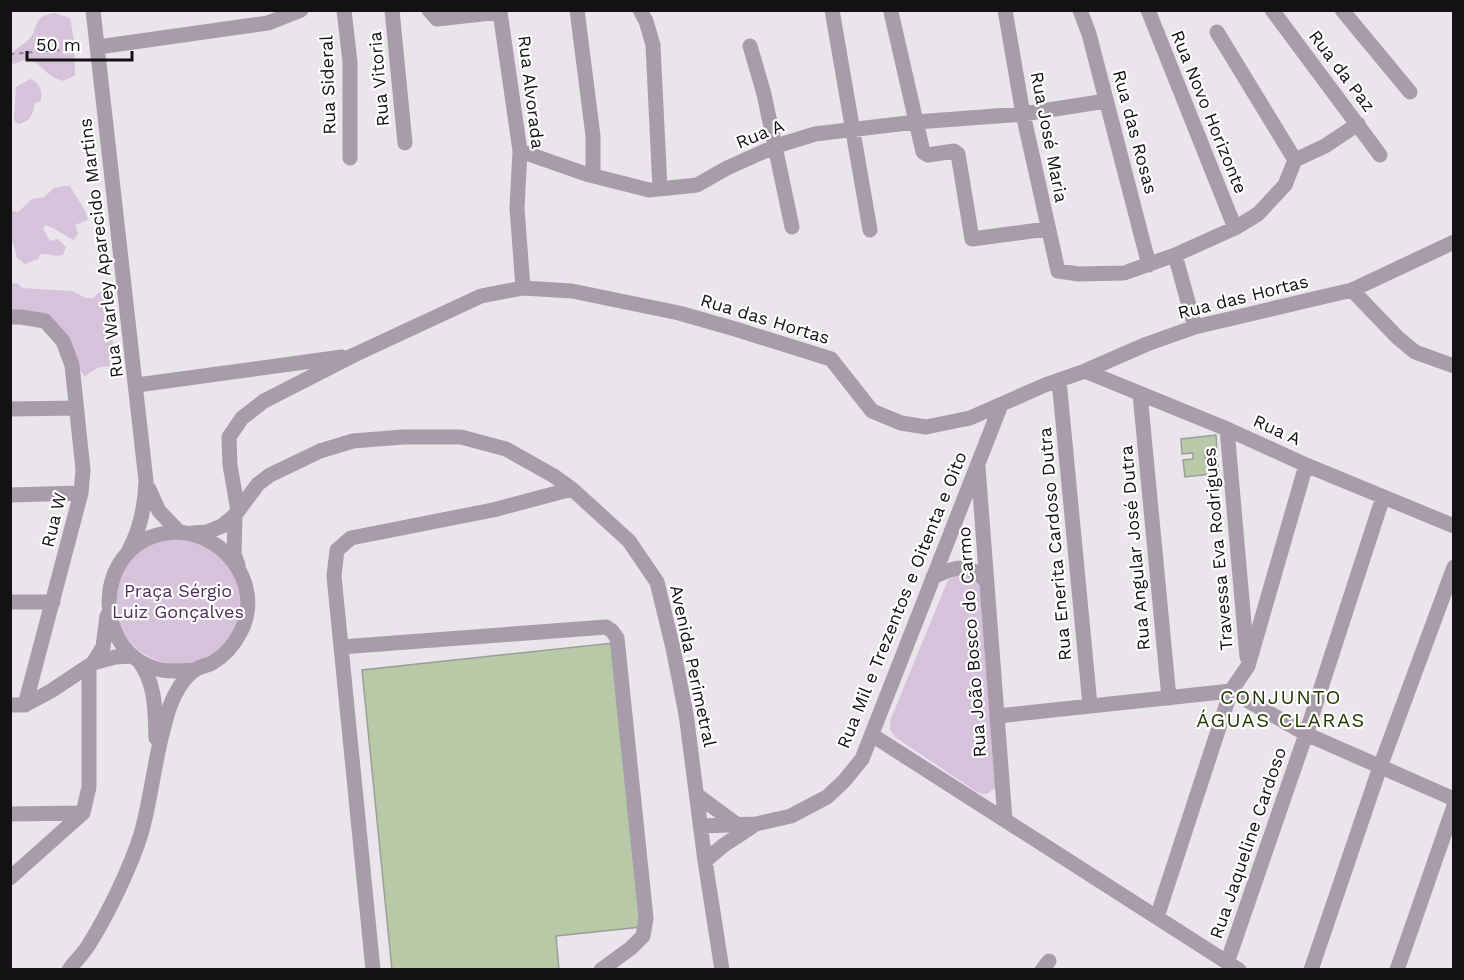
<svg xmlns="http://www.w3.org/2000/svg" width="1464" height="980" font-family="'Work Sans',sans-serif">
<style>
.green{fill:#d7c2db}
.building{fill:#b7c9a7;stroke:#9b9f98;stroke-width:1.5}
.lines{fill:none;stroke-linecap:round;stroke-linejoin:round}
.path{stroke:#8e8a8f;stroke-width:2;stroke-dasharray:4.5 4.5;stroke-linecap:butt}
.minor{stroke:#a89caa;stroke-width:15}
.labels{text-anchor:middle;stroke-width:4.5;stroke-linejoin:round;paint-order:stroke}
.street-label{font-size:18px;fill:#131114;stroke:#fff}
.park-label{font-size:18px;fill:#4f2d57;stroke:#fff}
.neighbourhood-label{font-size:20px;letter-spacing:1.5px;fill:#233905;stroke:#fff}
</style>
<rect width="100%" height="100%" fill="#eae4eb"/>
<path class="green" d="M55 13 70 18 74 40 75 75 64 81C48 78 42 65 29 58L14 64 11 62C10 48 22 48 30 38 35 32 35 26 38 21 42 15 49 14 55 13Z
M30 79C41 84 42 90 41 101L35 103C32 116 31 121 18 124L14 120 16 87Z
M63 186H70C76 198 86 208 88 220L75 225 78 233 74 240C63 236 57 228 45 225L43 229 50 241 58 239 66 247 63 255C55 257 49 254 40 254L38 259 25 264 17 258 13 242 11 243V211L18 212 32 199 44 197 54 188Z
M17 283 22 288 72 291 86 298H94L99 292 104 291 107 293 115 361 110 367C100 365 93 370 85 377L78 367 63 331 11 314V284Z
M115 601a63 63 0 1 1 126 0a63 63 0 1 1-126 0Z
M957 575C969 576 976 579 981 590L996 786C991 793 985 796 977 792L895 737 890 730V721L948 580Z"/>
<path class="building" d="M1216 435 1217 451 1204 452 1205 458 1217 457 1219 473 1185 477 1183 460 1193 459V453L1182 454 1181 439Z
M613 643 641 927 556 936 559 970H392L362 670Z"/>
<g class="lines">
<path class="path" d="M10 54 82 48"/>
<path class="minor" d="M93 10 146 481C145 506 141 528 129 550
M344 10 350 62V158
M392 10 405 143
M429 10 437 19 500 12 520 151 517 208 523 288
M577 10 593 136V175
M640 10 646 21 653 45 660 189
M832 10 870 230
M1005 10 1023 114 1058 271 1079 274 1124 273 1175 255 1235 228 1258 214 1285 185 1295 160
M1080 10 1089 34 1149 265
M1148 10 1235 228
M1272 10 1380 155
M1342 10 1410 92
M891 12 923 152 928 155 954 151 958 154 972 239 1047 229
M1217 32 1295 160
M750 46 764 94 792 227
M98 47 268 23 301 10
M520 151 586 174 649 190 697 185 727 168 776 146 815 134 916 122 1023 114 1106 101
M1295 160 1325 146 1358 124
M1175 255 1195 327
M1352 290 1397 337 1415 352 1454 366
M10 317H21L45 321 63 341 72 365 83 470 81 493 25 705
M1085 371 1227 429 1306 465 1454 526
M1059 380 1090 705
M137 385 342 357
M1140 394 1169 698
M10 409 76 408
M1227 429 1247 657
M978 467 1005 820
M149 489 159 511 179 532
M10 495 81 493
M238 511 230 465 229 437 242 418 264 401 354 355 481 296 523 288 572 291 679 313 735 329 831 359 872 411 901 423 926 427 970 418 1045 385 1085 371 1147 344 1195 327 1352 290 1454 242
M235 515 234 554 238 565
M192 533 207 532 222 526 235 515 258 484 270 475 320 451 353 441 403 437H461L506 449 554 476 572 489 629 541 657 582 673 648 686 714 705 861 722 970
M933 577C954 567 970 561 987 583
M10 602H53
M341 647 606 627 612 631 617 638 646 918 643 936 631 948 601 970
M139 661C156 684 155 710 156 738
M93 663 103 647 107 616
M10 705H25L51 691 93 663 115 657 133 656
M998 716 1231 691 1306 734 1454 799
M872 735 1239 970
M697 795 739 826
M10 814 83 813
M700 826 756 824 791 816 827 797 844 781 862 759 1001 405
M705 861 724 845 753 826
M10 878 83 813 89 787V666
M1157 917 1231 691 1248 666 1306 465
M1227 963 1306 734 1383 497
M69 970C76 960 86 951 91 941 109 912 131 866 141 834 153 792 155 749 170 706 175 693 181 681 192 672 197 667 206 666 212 663 224 656 234 645 240 633 268 582 216 521 161 534 94 549 91 650 157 669 169 672 180 671 193 670
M373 970 334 576 337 550 351 538 493 510 572 489
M1042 970 1049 961
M1311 970 1380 767 1454 567
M1397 970 1454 806"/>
</g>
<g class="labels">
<g class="street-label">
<text transform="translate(1342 71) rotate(53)" y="6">Rua da Paz</text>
<text transform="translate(379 79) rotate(-95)" y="6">Rua Vitoria</text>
<text transform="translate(328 85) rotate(-92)" y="6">Rua Sideral</text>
<text transform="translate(531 92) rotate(83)" y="6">Rua Alvorada</text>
<text transform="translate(1209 112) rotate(68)" y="6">Rua Novo Horizonte</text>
<text transform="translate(1135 132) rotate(75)" y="6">Rua das Rosas</text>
<text transform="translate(760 134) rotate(-22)" y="6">Rua A</text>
<text transform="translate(1049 137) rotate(79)" y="6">Rua José Maria</text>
<text transform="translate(101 248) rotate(-97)" y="6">Rua Warley Aparecido Martins</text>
<text transform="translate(1243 297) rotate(-14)" y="6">Rua das Hortas</text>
<text transform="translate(765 319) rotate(17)" y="6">Rua das Hortas</text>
<text transform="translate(1277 430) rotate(24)" y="6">Rua A</text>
<text transform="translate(54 520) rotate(-76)" y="6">Rua W</text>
<text transform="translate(1055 544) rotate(-95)" y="6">Rua Enerita Cardoso Dutra</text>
<text transform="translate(1135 548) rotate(-95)" y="6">Rua Angular José Dutra</text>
<text transform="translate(1218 549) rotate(-95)" y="6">Travessa Eva Rodrigues</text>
<text transform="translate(902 600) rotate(-68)" y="6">Rua Mil e Trezentos e Oitenta e Oito</text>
<text transform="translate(972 642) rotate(-94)" y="6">Rua João Bosco do Carmo</text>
<text transform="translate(693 666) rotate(78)" y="6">Avenida Perimetral</text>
<text transform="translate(1248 843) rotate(-71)" y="6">Rua Jaqueline Cardoso</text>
</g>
<g class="park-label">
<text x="178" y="597">Praça Sérgio<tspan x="178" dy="21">Luiz Gonçalves</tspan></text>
</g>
<g class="neighbourhood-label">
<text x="1281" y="704">CONJUNTO<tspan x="1281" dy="23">ÁGUAS CLARAS</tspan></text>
</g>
</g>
<rect width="1464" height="980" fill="none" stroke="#131114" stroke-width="24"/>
<path d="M27 51v9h105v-9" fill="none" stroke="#131114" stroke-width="3"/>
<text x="36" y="51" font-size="18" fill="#131114" stroke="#ffffff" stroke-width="4.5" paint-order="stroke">50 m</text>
</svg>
